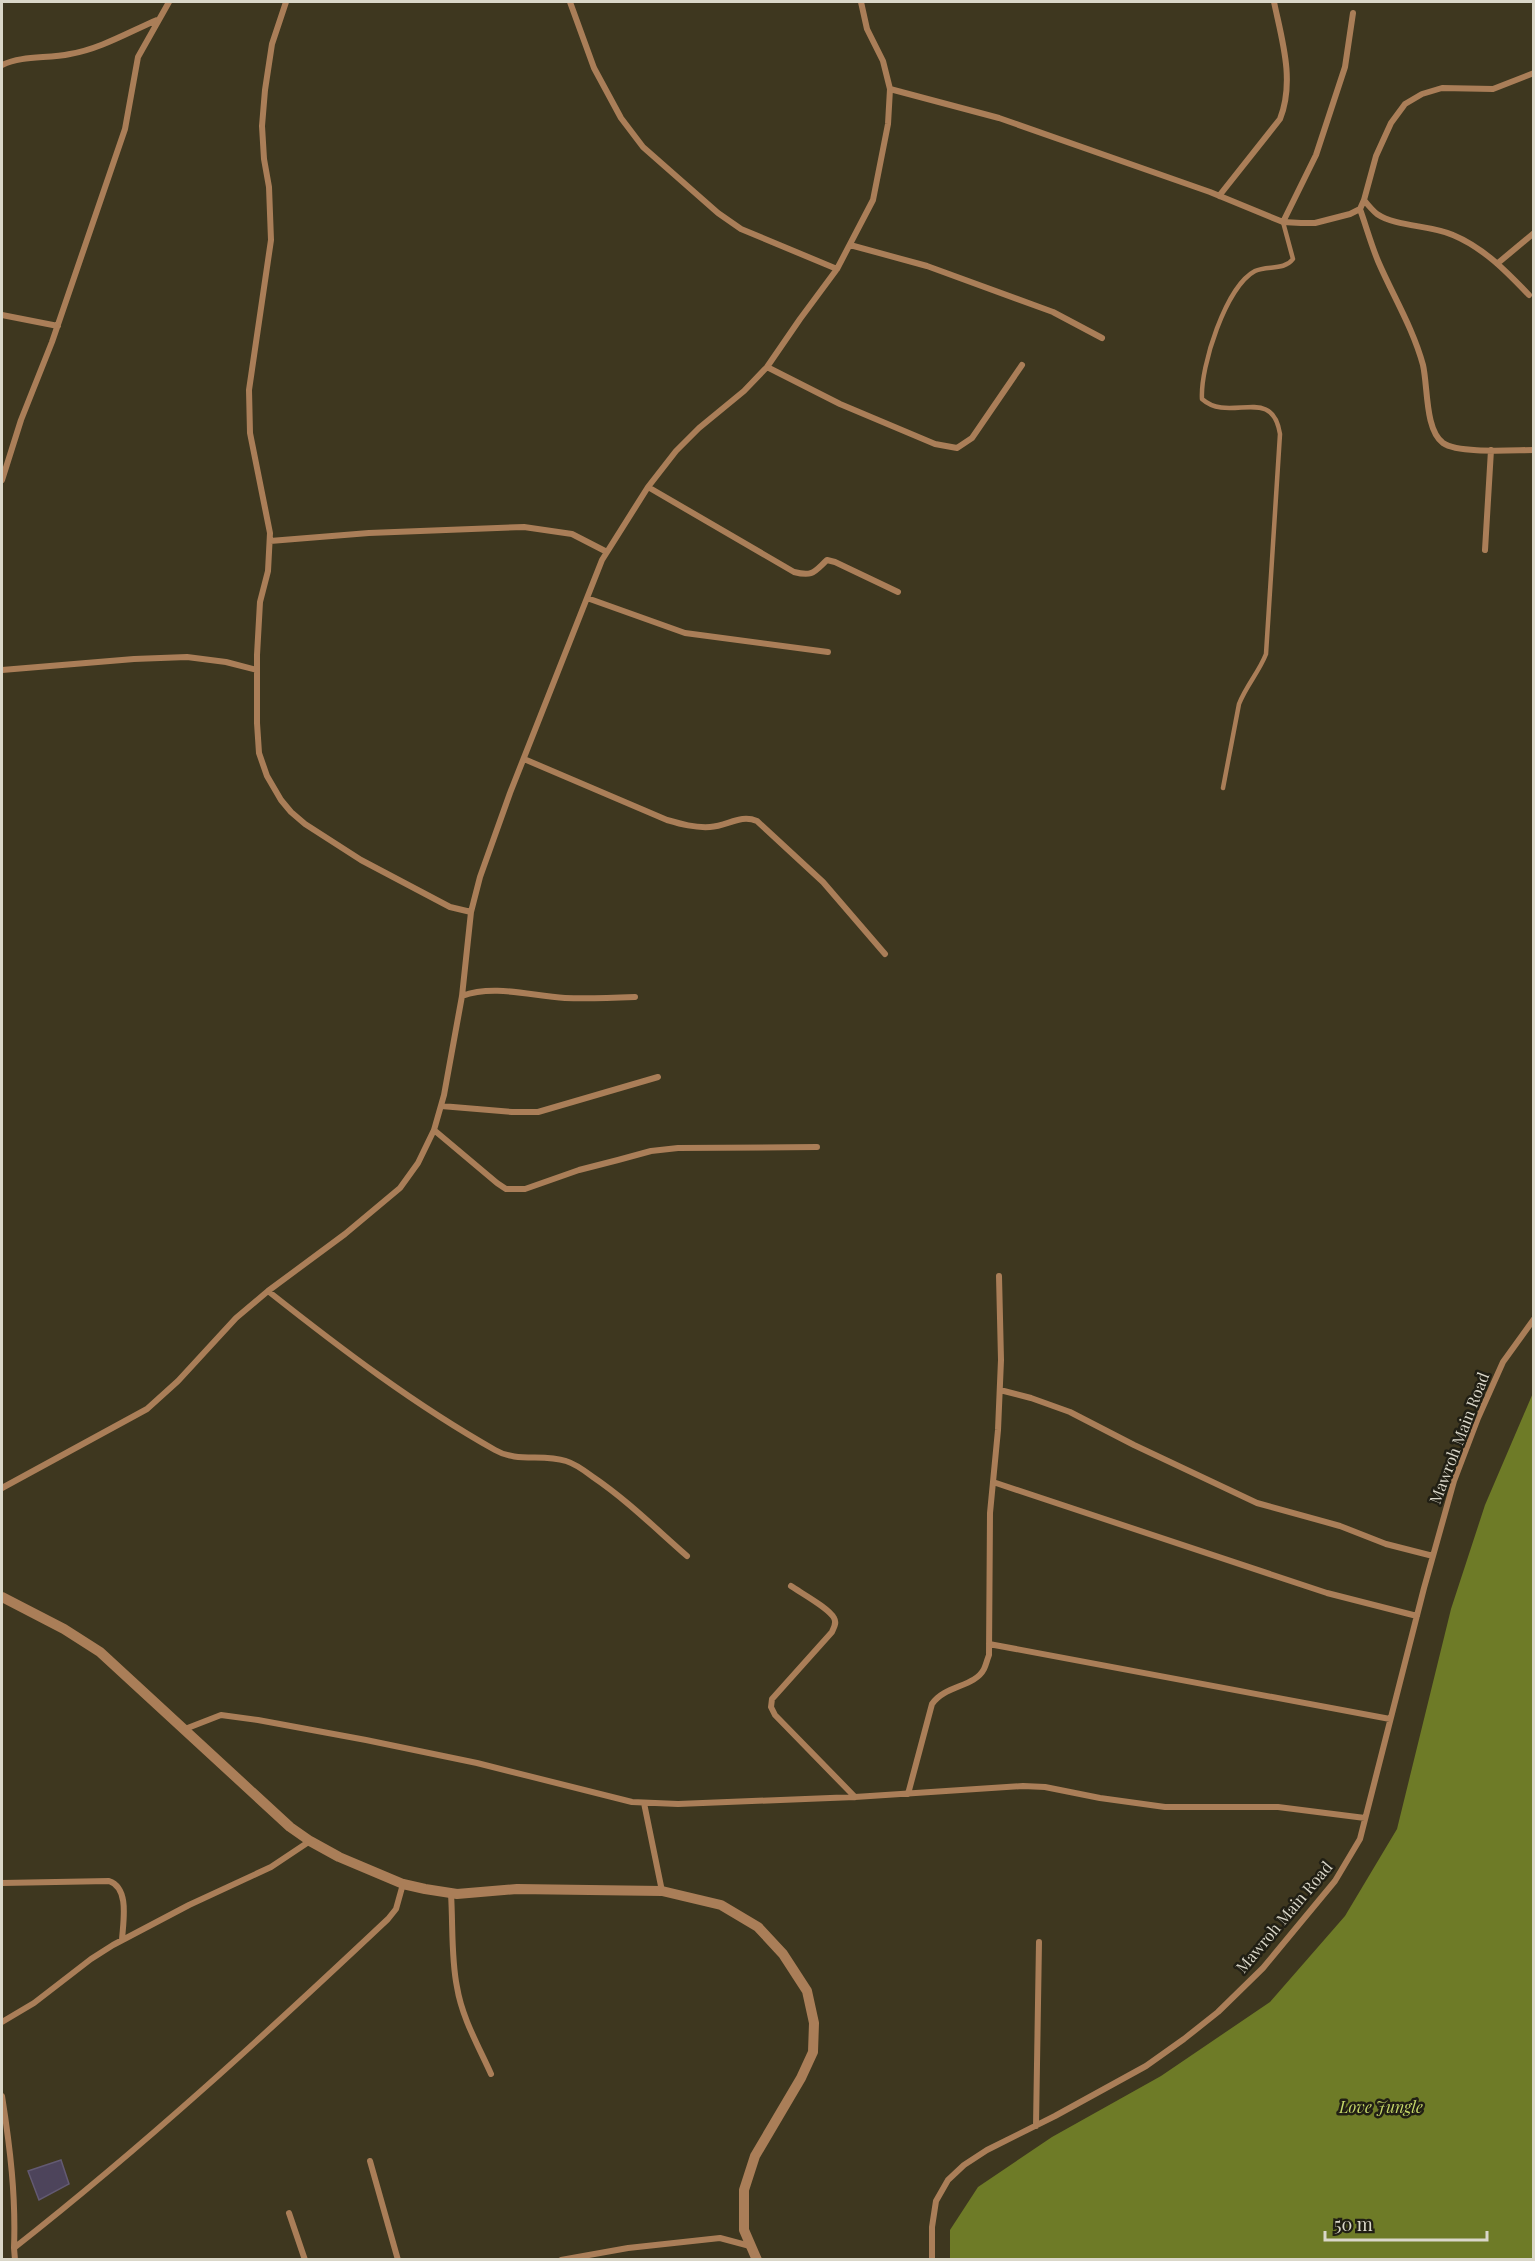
<svg xmlns="http://www.w3.org/2000/svg" width="1535" height="2261" font-family="'Playfair Display',serif">
<style>
.forest{fill:#6e7b27}
.building{fill:#4d445b;stroke:#635a72;stroke-width:1.5}
.lines{fill:none;stroke-linecap:round;stroke-linejoin:round}
.service{stroke:#aa7e58;stroke-width:4.5}
.minor{stroke:#aa7e58;stroke-width:6}
.tertiary{stroke:#aa7e58;stroke-width:10}
.labels{text-anchor:middle;stroke-width:5;stroke-linejoin:round;paint-order:stroke}
.street-label{font-size:16px;fill:#dad7c9;stroke:#211f14}
.park-label{font-size:16px;font-style:italic;fill:#c5d769;stroke:#211f14}
</style>
<rect width="100%" height="100%" fill="#3e371f"/>
<path class="forest" d="M1533 1393V2259H950V2230L978 2187 1052 2137 1161 2076 1270 2002 1345 1916 1397 1829 1451 1609 1485 1505Z"/>
<path class="building" d="M61 2160 69 2184 39 2200 28 2171Z"/>
<g class="lines">
<path class="service" d="M1223 788 1239 704C1246 686 1259 672 1266 654L1280 434C1272 384 1230 424 1202 399 1200 367 1226 286 1255 271 1267 265 1284 271 1293 259L1283 222"/>
<path class="minor" d="M286 2 272 44 265 90 262 126 264 159 269 187 271 240 249 390 250 433 270 533 268 571 260 602 257 655V723L259 753 267 776 281 800 291 812 305 824 361 860 450 907 471 912
M570 2 594 68 621 118 643 147 718 213 741 229 837 269
M2 65C23 55 47 59 70 54 100 49 129 32 157 20
M890 89 999 118 1210 192 1283 222 1301 223H1315L1350 214 1360 209 1364 200 1376 156 1391 123 1405 104 1422 94 1442 88 1493 89 1534 73
M1219 196 1280 119C1295 81 1282 40 1274 2
M1364 200C1368 205 1372 210 1377 214 1396 227 1431 225 1453 235 1484 248 1507 272 1529 295
M1360 209C1366 226 1371 244 1378 261 1393 296 1413 328 1423 365 1428 387 1425 430 1443 443 1459 454 1513 450 1534 450
M1283 222 1316 155 1345 67 1353 13
M850 245 927 266 1053 312 1102 338
M1498 263 1534 233
M2 315 58 326
M767 367 840 404 935 444 957 448 972 438 1022 365
M2 480 21 420 52 342 125 129 138 57 169 2
M648 487 794 572C813 577 814 572 827 560L835 562 898 592
M270 541 369 533 524 527 572 534 607 552
M1485 550 1491 450
M587 598 685 633 828 652
M2 670 134 659 187 657 226 662 257 670
M524 759 667 820C681 824 695 828 710 827 728 826 740 814 757 821L823 882 885 954
M462 996C494 984 531 996 565 998 588 999 612 998 635 997
M441 1106 512 1112H538L658 1077
M434 1130 497 1183 506 1189H525L579 1170 618 1160 651 1151 678 1148 817 1147
M268 1291C340 1348 415 1405 495 1450 517 1463 543 1453 566 1461 576 1464 585 1471 593 1477 627 1500 656 1529 687 1556
M1000 1390 1031 1398 1070 1412 1134 1445 1257 1503 1340 1526 1386 1544 1433 1556
M993 1482 1327 1593 1417 1616
M2 1488 147 1409 178 1381 236 1318 268 1291 345 1234 400 1188 418 1163 434 1130 444 1095 462 996 471 912 480 877 510 793 602 560 648 487 676 451 699 428 744 391 767 367 800 319 837 269 873 200 888 124 890 89 883 61 867 29 861 2
M791 1586C801 1593 829 1608 834 1618 837 1623 834 1627 832 1632L772 1699 771 1707 775 1715 855 1797
M989 1644 1390 1719
M185 1729 221 1715 258 1720 366 1740 477 1763 632 1802 678 1804 855 1797 1023 1786 1045 1787 1100 1798 1165 1807H1278L1365 1818
M908 1794 932 1704C945 1685 975 1687 984 1669 986 1665 987 1660 989 1655L990 1513 998 1430 1001 1360 999 1276
M644 1803 662 1891
M2 1883 109 1881C130 1888 123 1922 122 1940
M451 1894C453 1925 451 1958 457 1987 462 2018 479 2047 491 2074
M2 2022 34 2003 91 1959 113 1945 189 1905 271 1867 310 1841
M2 2096C10 2147 16 2196 14 2248
M1036 2126 1039 1942
M370 2161 398 2260
M289 2213 305 2260
M15 2260 14 2248C145 2145 267 2033 388 1919L396 1909 403 1884
M561 2260 628 2248 720 2238 750 2246
M932 2260V2227L936 2201 948 2180 964 2165 987 2150 1055 2116 1146 2066 1184 2039 1218 2012 1263 1968 1335 1881 1360 1839 1424 1588 1454 1481 1478 1418 1503 1362 1534 1319"/>
<path class="tertiary" d="M2 1597 64 1629 100 1652 290 1827 310 1841 339 1857 403 1884 425 1889 457 1894 517 1889 662 1891 721 1905 758 1927 783 1954 807 1991 814 2023 813 2052 801 2078 755 2156 744 2190V2230L757 2260"/>
</g>
<g class="labels">
<g class="street-label">
<text transform="translate(1459 1438) rotate(-69)" y="6">Mawroh Main Road</text>
<text transform="translate(1284 1917) rotate(-50)" y="6">Mawroh Main Road</text>
</g>
<g class="park-label">
<text x="1381" y="2113">Love Jungle</text>
</g>
</g>
<rect width="1535" height="2261" fill="none" stroke="#dad7c9" stroke-width="6"/>
<path d="M1325 2231v9h162v-9" fill="none" stroke="#dad7c9" stroke-width="3"/>
<text x="1334" y="2231" font-size="18" fill="#dad7c9" stroke="#211f14" stroke-width="4.5" paint-order="stroke">50 m</text>
</svg>
